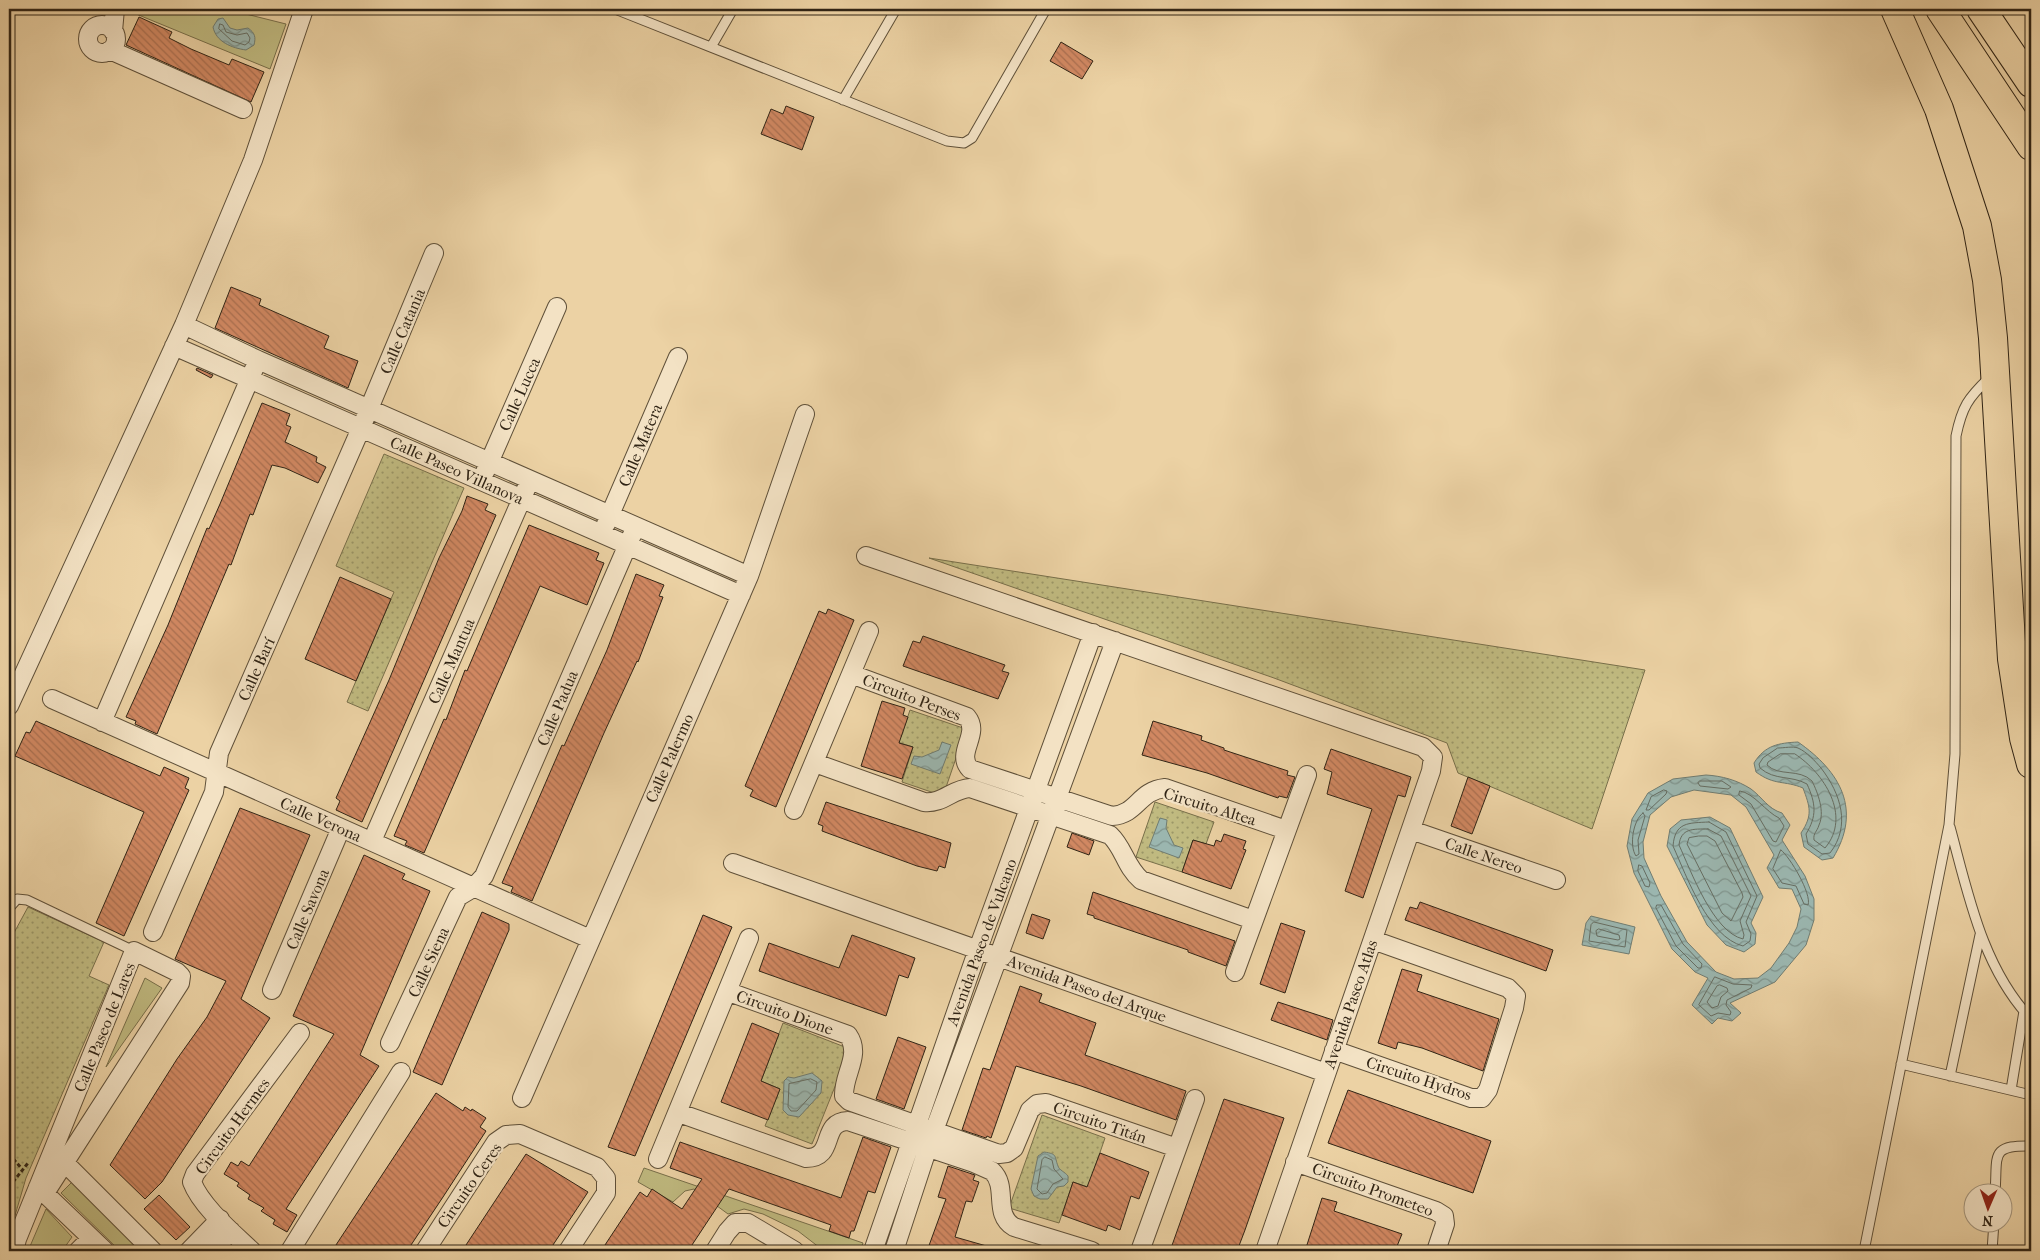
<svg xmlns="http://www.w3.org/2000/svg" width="2040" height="1260" font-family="'IM FELL French Canon',serif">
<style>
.green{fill:#c0ba80;stroke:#786f4a}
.park{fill:url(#park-dots);stroke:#786f4a}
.water{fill:url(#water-waves);stroke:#707c71;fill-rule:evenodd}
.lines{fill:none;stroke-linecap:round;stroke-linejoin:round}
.shore{stroke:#666d62;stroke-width:1}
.building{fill:url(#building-back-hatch);stroke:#302415}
.lane-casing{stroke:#5f5039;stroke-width:11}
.street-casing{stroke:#5f5039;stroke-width:20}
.highway-casing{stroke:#302415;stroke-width:30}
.path{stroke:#302415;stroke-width:3;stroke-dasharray:4 2.5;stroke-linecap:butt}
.lane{stroke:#f3e2c4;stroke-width:9}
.street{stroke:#f3e2c4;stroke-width:18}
.highway{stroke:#ecd2a4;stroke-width:28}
.labels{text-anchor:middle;stroke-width:4.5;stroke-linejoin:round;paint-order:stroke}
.street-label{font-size:16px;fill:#302415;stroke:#f3e2c4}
</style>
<defs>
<pattern id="park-dots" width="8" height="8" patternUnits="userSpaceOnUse" patternTransform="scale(1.25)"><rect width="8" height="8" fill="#c0ba80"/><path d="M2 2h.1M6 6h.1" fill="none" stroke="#9c9768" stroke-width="1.8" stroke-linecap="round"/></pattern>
<pattern id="water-waves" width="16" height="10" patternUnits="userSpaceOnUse" patternTransform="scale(1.25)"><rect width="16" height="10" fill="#9bb6af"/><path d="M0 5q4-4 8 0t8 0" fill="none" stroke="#7f948d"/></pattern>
<pattern id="building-back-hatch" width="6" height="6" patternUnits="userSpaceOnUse" patternTransform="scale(1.25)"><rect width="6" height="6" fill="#d18862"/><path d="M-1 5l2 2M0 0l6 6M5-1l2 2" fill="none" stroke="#aa6f50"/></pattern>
</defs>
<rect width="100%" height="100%" fill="#ecd2a4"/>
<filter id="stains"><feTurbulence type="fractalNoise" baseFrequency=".004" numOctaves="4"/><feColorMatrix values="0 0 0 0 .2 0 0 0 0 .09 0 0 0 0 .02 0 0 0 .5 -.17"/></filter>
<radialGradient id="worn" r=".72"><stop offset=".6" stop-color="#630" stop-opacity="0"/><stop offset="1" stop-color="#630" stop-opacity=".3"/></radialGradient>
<path class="green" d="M124 9H226L286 24 270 69Z
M145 978 162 988 106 1067Z
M644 1168 863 1243 860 1251H824L798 1231 763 1214 744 1209 728 1214 694 1189 685 1191 673 1202 638 1182Z
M72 1182 142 1251H120L61 1193Z
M46 1209 72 1237 62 1251H28Z"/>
<path class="park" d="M384 454 464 488 368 711 347 702 394 592 336 566Z
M929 558 1645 670 1592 829 1458 773 1447 743 1274 678Z
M910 710 966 729 943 796 902 782 913 747 894 741 901 737Z
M1155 802 1214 822 1206 844 1193 840 1182 872 1136 857Z
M28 907 104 942 89 976 109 985 26 1178 9 1236V942Z
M783 1023 850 1049 812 1144 765 1126 780 1089 761 1081Z
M1042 1115 1105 1138 1088 1187 1073 1182 1059 1223 1009 1208Z"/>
<path class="water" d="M223 18 230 28 237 30 248 28C255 33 256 37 254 45L246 50C232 48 216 42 213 27L218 19Z
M942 742 951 745 940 774 911 764 914 756 922 757 939 750Z
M1798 742C1841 772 1862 810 1833 858L1822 860 1804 847 1801 833C1813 815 1810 807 1803 788 1784 780 1775 786 1756 772L1754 763C1765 745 1779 743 1798 742Z
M1706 775C1722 776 1737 780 1751 789 1762 797 1768 809 1782 813L1790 825 1782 840 1805 876 1814 899V920L1806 945 1775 982 1730 1003 1741 1013 1732 1021 1718 1018 1712 1024 1692 1005 1708 978 1695 972 1672 949 1634 873 1627 846 1632 819 1648 793 1673 779ZM1694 790 1731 795 1746 807 1774 855 1767 868 1779 888 1792 889 1801 909 1797 927 1789 943 1771 968 1758 978 1734 979 1716 972 1687 942 1661 896 1644 858 1643 842 1650 815 1671 797Z
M1710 817 1730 828 1763 897 1751 923 1756 933 1755 944 1744 952 1726 945 1707 925 1667 846 1670 829 1681 820Z
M1160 818 1167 820 1166 828 1174 845 1183 848 1179 858 1149 847Z
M1591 916 1635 927 1629 954 1582 945 1586 923Z
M812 1073 822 1081 821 1093 799 1117 788 1115 783 1110 784 1081 788 1077 794 1078Z
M1044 1152C1058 1154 1054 1156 1058 1166 1059 1170 1065 1172 1068 1176V1182L1064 1186 1057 1187 1048 1199H1040L1034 1196 1031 1189 1038 1156Z"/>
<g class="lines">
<path class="shore" d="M220 24 223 25 226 32 237 35 247 33 250 38 249 42 245 45 232 41 219 29Z
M1778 748C1784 748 1793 746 1798 748 1807 752 1815 761 1821 768 1841 794 1851 826 1830 853L1822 854 1808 844 1806 834C1817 816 1816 804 1807 784 1791 775 1775 781 1760 768L1759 764 1763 758Z
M1795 754C1824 773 1852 816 1825 848L1814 840C1813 833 1817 832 1819 825 1825 812 1818 793 1812 781 1799 768 1779 777 1767 765L1768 762 1780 754Z
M1700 781H1722L1731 787 1728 789 1700 786 1698 783Z
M1664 790 1667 791 1666 794 1649 810H1646L1651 797Z
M1740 791C1754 793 1766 812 1779 818L1784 826 1776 842 1773 841 1751 804 1739 795Z
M1643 813 1645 816 1638 840 1639 854 1636 856C1629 846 1633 820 1643 813Z
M1709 822 1726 832 1757 896 1746 922 1751 934 1750 941 1743 946C1708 937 1687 877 1673 846 1675 822 1688 823 1709 822Z
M1708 829 1721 836 1751 896 1740 921 1744 935 1743 939C1713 932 1691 871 1679 845 1681 828 1693 829 1708 829Z
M1699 836H1707L1715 841 1742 893 1743 897 1731 921 1722 913 1687 844 1689 838Z
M1781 850C1790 857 1812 894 1808 905L1804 904 1796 886 1782 883 1773 869Z
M1639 865 1642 866 1650 883 1649 887 1645 886 1638 871Z
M1657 905H1661L1683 944 1702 964 1701 968H1698L1676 946 1656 908Z
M1594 922 1627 930 1625 947 1589 941 1591 925Z
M1599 929 1619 935 1620 939 1618 940 1597 936 1596 931Z
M1715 977 1733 984 1752 985 1751 988 1727 1000 1726 1005 1731 1012 1730 1015 1718 1013 1711 1016 1699 1005Z
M1720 985 1727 988 1728 991 1721 997 1718 1006 1712 1008 1707 1002 1717 986Z
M811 1079 817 1082 816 1090 797 1111H791L788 1107 789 1084Z
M1045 1157 1052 1160 1054 1169 1063 1179 1053 1184 1047 1193 1042 1194 1037 1189 1042 1160Z"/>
</g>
<path class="building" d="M139 17 172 32 169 38 191 49 229 65 232 59 264 72 251 102 126 45Z
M1061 42 1093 61 1082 79 1050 61Z
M786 106 814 117 802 150 761 134 771 109 783 114Z
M231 287 261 299 259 305 329 336 324 348 358 361 348 388 215 328Z
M197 368 213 375 211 378 196 370Z
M262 403 290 414 286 425 291 427 285 442 317 457 316 462 326 467 318 483 285 468 272 465 253 515 250 514 231 565 229 564 157 734 135 724 136 721 126 717 168 625 207 528 209 529 220 504Z
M467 496 488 504 485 510 496 515 362 822 336 810 340 801 336 798 389 680 439 558 462 511Z
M529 525 599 553 596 560 604 563 587 605 540 586 424 853 405 845 407 841 394 836 444 719 446 720 465 670 467 671Z
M636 574 664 585 659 596 663 597 638 662 637 661 604 733 532 901 511 892 513 887 502 883 562 745 564 746 607 650Z
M340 577 391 599 356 681 305 659Z
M828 609 854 620 776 807 750 796 753 790 745 786 819 611 826 614Z
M923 636 1005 665 1002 671 1009 673 998 699 903 666 913 641 920 643Z
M882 701 905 708 903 715 908 717 899 743 913 747 902 779 861 766Z
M36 721 160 776 164 767 189 778 185 788 189 790 124 936 96 923 144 812 15 756 26 732 30 733Z
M1153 721 1202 736 1201 740 1224 748V750L1288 771 1287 775 1295 777 1287 798 1279 796 1278 798 1207 773 1142 755Z
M1331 749 1411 777 1405 797 1398 795 1363 898 1345 891 1372 809 1327 794 1332 772 1324 769Z
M1468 777 1490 786 1472 834 1451 826Z
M826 802 951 843 945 868 939 866 937 871 917 866 822 831 823 826 818 824Z
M240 808 310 835 241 999 270 1018 162 1182 145 1199 110 1165 177 1059 207 1017 226 981 175 959Z
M1072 833 1094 841 1089 855 1067 847Z
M1224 834 1246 841 1243 849 1246 850 1231 889 1182 872 1193 840 1214 846 1216 840 1221 842Z
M364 855 405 874 402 879 430 891 360 1055 379 1066 286 1209 297 1215 287 1232 273 1224 275 1220 261 1211 264 1208 248 1199 250 1195 237 1186 239 1183 224 1174 231 1162 238 1166 241 1161 249 1166 334 1034 293 1016Z
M1093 892 1235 941 1226 966 1188 952V950L1094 918V916L1087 914Z
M1420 902 1553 950 1546 971 1405 920 1410 907 1417 909Z
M482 912 509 924V930L442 1085 413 1072Z
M1032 914 1050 920 1043 939 1026 933Z
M703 915 732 927 635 1156 608 1147Z
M1281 923 1305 931 1285 993 1260 984Z
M852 935 915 958 908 978 899 975 886 1016 759 971 769 943 839 968Z
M1402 969 1422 975 1417 991 1499 1019 1483 1071 1422 1048 1398 1042 1396 1049 1378 1043Z
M1020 986 1042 994 1039 1002 1096 1023 1085 1055 1186 1091 1176 1120 1081 1086 1016 1066 991 1138 987 1136 986 1138 962 1130 983 1068 990 1070Z
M1278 1002 1333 1020 1327 1040 1271 1020Z
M752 1023 779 1034 761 1081 780 1089 768 1120 721 1102Z
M898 1037 926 1047 904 1109 876 1099Z
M1348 1090 1491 1141 1473 1193 1328 1143Z
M436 1093 463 1111 465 1107 471 1111 472 1109 486 1118 480 1127 486 1131 443 1197 407 1251H332Z
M1224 1099 1284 1118 1245 1230 1237 1251H1170Z
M863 1137 891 1147 875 1193 868 1191 854 1231H851L849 1238 829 1231 831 1225 729 1189 688 1251H601L640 1192 647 1197 652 1189 682 1209 702 1179 670 1168 680 1142 841 1198Z
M1100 1153 1149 1172 1139 1199 1131 1196 1120 1230 1108 1225 1106 1231 1062 1215 1073 1182 1087 1187Z
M526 1154 588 1192 549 1251H475L466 1245Z
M948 1166 975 1175 973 1180 979 1182 972 1202 966 1201 955 1237 990 1247V1251H927L946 1199 938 1197Z
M159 1195 190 1227 176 1240 144 1209Z
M1322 1198 1337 1202 1334 1211 1402 1234 1395 1251H1305Z"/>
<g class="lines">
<defs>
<path id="lane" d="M615 9 947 141 964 143 972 138 1046 9
M711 47 733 9
M843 100 896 9
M1950 827C1968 893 1982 967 2031 1019
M9 908 17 899 27 900 134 951
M1901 1064 2031 1095
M1950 1076 1980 935
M2011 1090 2024 1011
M1995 1192C1998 1156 1989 1145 2031 1146
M1864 1251 1949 825 1955 754 1956 436C1962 407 1968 398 1989 378
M1992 1251 1994 1222"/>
<path id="street" d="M88 39a14 14 0 1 1 28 0a14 14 0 1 1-28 0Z
M113 31 115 9
M110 50 243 109
M184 325 258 360 749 576
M174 346 741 595
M485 472 557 307
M606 524 678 357
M866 556 1423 747 1433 757 1431 771 1265 1251
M851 674 967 717C981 734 955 753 970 769L1112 816C1138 814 1138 791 1165 788L1286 830
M52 699 590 939
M9 706 184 325 253 160 304 9
M102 722 254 369
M815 763 924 802C943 804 952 789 970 788L1110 835C1124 848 1125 866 1141 880L1253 920
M794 810 869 631
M1411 830 1556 880
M372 841 526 489
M733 863 1326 1073
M153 932 214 792 219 753 361 428 434 253
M1235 972 1307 775
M272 990 341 828
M729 992 848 1035C862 1055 843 1074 844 1096L849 1101 999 1154 1007 1153 1014 1148 1030 1110 1037 1104 1046 1103 1177 1148
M390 1043 458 897 473 888 484 876 632 535
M1334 1050 1471 1098H1482L1488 1090 1514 1008 1516 996 1508 988 1373 940
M522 1098 749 576 805 414
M679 1113 806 1158C837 1158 819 1122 848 1121L974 1163 992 1171C1009 1187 992 1214 1014 1227L1092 1251
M58 1156 153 1251
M658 1159 749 938
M1295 1162 1436 1211 1444 1216 1445 1224 1436 1251
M38 1187 105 1251
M14 1251 17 1239 134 951 177 972 181 976 180 983 45 1193
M78 1251 91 1238
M189 1251 220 1219
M212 1251 231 1231
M252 1251C233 1233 201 1206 192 1182L195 1174 300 1033
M290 1251 401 1072
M425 1251 496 1142 506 1135 520 1134 597 1167 606 1178V1193L568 1251
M715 1251 727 1232 735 1223H748L795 1251
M873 1251 978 949 1093 633
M894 1251 928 1147 1115 641
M1140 1251 1195 1099"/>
<path id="highway" d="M1895 9 1939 109 1977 226 1987 280 1993 338 2012 659 2024 738 2031 764
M1940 9 2031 146
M1981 9 2031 83"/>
</defs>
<use href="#lane" class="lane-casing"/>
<use href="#street" class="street-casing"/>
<use href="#highway" class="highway-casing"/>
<path class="path" d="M9 1154 22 1169
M9 1187 28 1163"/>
<use href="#lane" class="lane"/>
<use href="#street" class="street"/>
<use href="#highway" class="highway"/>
</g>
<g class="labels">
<g class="street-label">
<text transform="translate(402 331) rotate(-67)" y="6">Calle Catania</text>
<text transform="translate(519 394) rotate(-66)" y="6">Calle Lucca</text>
<text transform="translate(640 445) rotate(-67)" y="6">Calle Matera</text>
<text transform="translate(457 470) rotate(24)" y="6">Calle Paseo Villanova</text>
<text transform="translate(451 661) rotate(-66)" y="6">Calle Mantua</text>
<text transform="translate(256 669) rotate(-66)" y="6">Calle Barí</text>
<text transform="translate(912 697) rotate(21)" y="6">Circuito Perses</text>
<text transform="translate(557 708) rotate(-67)" y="6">Calle Padua</text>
<text transform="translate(669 758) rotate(-66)" y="6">Calle Palermo</text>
<text transform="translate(1210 806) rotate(17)" y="6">Circuito Altea</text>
<text transform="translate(321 819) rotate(24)" y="6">Calle Verona</text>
<text transform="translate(1484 855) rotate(19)" y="6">Calle Nereo</text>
<text transform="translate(307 909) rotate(-67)" y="6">Calle Savona</text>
<text transform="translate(981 942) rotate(-70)" y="6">Avenida Paseo de Vulcano</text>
<text transform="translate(428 962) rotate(-65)" y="6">Calle Siena</text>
<text transform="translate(1087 988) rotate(20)" y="6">Avenida Paseo del Arque</text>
<text transform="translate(1350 1004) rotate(-71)" y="6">Avenida Paseo Atlas</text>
<text transform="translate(785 1012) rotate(20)" y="6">Circuito Dione</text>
<text transform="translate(104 1027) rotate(-68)" y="6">Calle Paseo de Lares</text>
<text transform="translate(1419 1078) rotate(18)" y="6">Circuito Hydros</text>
<text transform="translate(1100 1122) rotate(19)" y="6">Circuito Titán</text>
<text transform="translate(232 1126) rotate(-54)" y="6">Circuito Hermes</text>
<text transform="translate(469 1185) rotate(-55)" y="6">Circuito Ceres</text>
<text transform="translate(1373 1189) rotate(20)" y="6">Circuito Prometeo</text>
</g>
</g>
<rect width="2040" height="1260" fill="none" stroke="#ecd2a4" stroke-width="30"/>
<rect x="10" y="10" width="2020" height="1240" fill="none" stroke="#302415" stroke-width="2.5"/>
<rect x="15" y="15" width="2010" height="1230" fill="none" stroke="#302415"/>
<g transform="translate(1988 1208) rotate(182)"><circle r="24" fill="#f3e2c4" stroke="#a5967e"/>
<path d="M0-4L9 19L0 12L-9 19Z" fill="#8f2418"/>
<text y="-8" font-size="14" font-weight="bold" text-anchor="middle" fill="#302415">N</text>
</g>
<rect width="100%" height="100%" filter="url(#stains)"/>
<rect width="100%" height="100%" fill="url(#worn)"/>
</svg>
